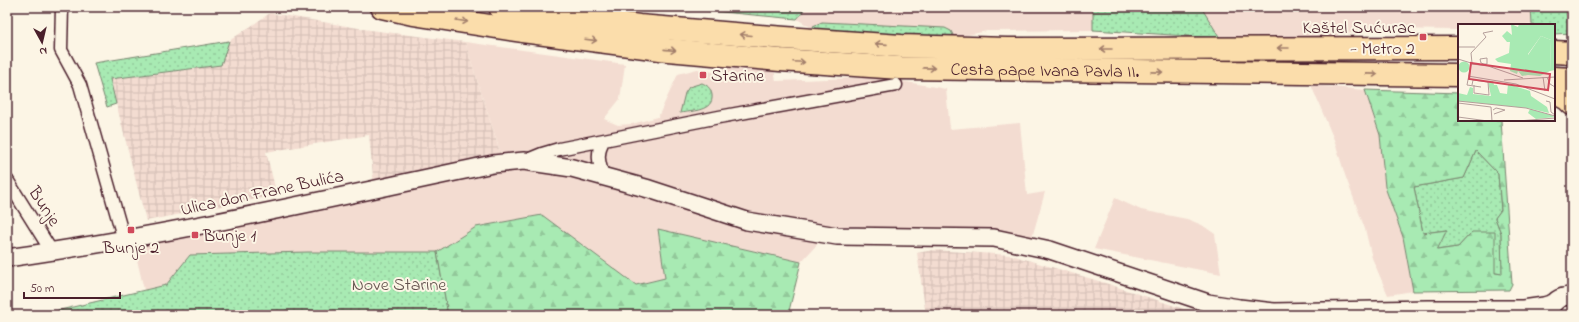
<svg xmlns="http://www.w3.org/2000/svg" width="1579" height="322" font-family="'Indie Flower',sans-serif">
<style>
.built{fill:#f3dcd1}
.industrial{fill:url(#industrial-grid)}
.green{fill:url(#green-dots);stroke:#79846f}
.forest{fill:url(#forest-firs);stroke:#79846f;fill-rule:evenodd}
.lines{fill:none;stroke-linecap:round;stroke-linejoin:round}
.street-casing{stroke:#4a1f2b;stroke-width:15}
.secondary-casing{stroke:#4a1f2b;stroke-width:20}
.highway-casing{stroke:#4a1f2b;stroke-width:25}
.street{stroke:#fcf5e5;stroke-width:12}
.secondary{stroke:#fcf5e5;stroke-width:17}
.highway{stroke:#fbddab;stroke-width:22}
.oneway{stroke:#a27e6b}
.poi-dot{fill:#d1495b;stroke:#fcf5e5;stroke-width:1.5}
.labels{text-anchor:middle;stroke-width:4;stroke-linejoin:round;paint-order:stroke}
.poi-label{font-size:18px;fill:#4a1f2b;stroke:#fcf5e5;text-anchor:start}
.street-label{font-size:18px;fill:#4a1f2b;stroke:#fcf5e5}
.park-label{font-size:18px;fill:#62524d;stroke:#fcf5e5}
.inset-road{fill:none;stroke:#b59f9b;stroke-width:1}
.view{fill:#d1495b;fill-opacity:0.15;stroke:#d1495b;stroke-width:2}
.inset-edge{fill:none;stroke:#4a1f2b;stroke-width:2}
</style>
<defs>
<pattern id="industrial-grid" width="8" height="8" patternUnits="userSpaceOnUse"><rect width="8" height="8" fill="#f3dcd1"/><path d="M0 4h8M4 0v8" fill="none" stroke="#d2bcb4"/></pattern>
<pattern id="green-dots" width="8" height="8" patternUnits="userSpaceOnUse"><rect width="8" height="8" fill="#a8eab3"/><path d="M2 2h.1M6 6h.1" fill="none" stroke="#92c89a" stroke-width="1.8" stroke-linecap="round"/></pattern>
<pattern id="forest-firs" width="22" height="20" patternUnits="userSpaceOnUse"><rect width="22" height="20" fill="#a8eab3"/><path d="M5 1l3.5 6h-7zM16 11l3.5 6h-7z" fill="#92c89a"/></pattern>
</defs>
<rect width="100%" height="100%" fill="#fcf5e5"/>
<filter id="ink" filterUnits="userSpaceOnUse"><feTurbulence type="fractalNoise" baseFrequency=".025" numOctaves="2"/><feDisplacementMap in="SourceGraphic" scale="8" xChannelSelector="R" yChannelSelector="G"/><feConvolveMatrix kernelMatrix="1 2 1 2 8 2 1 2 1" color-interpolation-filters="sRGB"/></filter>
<g filter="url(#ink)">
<path class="built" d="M805 7H1093V30L987 31 953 38 815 30 797 19 802 13Z
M1201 7H1531L1532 25H1459V30L1377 29 1333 36 1220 38Z
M465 42 625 64 620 99 604 119 618 125 632 124 658 117 678 74 697 69 718 73 731 64 774 68 776 81 879 77 946 89 950 129 1020 123 1027 195 1045 192 1031 241 832 228 801 262 658 229 665 278 636 285 542 215 476 227 437 252H308L190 255 166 285 144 290 133 242 505 167Z
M1311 85 1365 90 1380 135 1385 187 1403 237 1413 291 1388 295 1372 258 1365 229 1345 175 1335 142Z
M1115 198 1141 210 1187 219 1202 225 1215 234 1221 274 1094 249Z"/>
<path class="industrial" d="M270 13 370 30 465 42 505 168 375 197 369 135 266 152 277 195 146 221 110 79 221 65 229 41Z
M933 250 1011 255 1102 282 1184 309 1219 315H926L917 253Z"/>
<path class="green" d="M667 7H805L802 13 797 19Z
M1093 7H1201L1220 38 1093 30Z
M1531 7H1572V33L1554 34V25H1532Z
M822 22 945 28 951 31 953 35 948 37 815 30 813 26Z
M229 41 221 65 110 79 116 104 107 107 94 63Z
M702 83C707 85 711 88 712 95 714 111 692 111 680 113L685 93 689 87Z
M1476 151 1498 174 1501 210 1495 218 1501 233 1503 274 1495 273 1472 232 1458 247 1436 250 1446 230 1423 233 1414 187 1464 178Z
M308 252H437L448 315H39L166 285 190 255Z"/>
<path class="forest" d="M1365 90 1459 93V120H1501L1512 284 1509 290 1413 291 1403 237 1385 187 1380 135ZM1476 151 1498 174 1501 210 1495 218 1501 233 1502 274 1495 273V232H1472L1458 247 1437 250 1447 230 1423 233 1414 187 1464 178Z
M542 215 636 285 665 278 658 229 801 262 788 315H448L437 252 476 227Z"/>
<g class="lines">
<defs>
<path id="street" d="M62 7 61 50 80 85 124 240
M603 141C596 153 599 163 603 176
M525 161 542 154 559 149 719 117 896 85
M7 180 52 252"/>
<path id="secondary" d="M7 258C171 235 332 198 493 164L524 161 572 168 649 189 747 221 837 236 994 238 1050 250 1208 303 1239 308 1274 312 1427 309H1523L1544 306 1554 303
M1549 313C1552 301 1560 296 1572 296"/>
<g id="highway">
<path id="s1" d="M382 7 413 14 522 31 668 50 780 60 900 68 1459 75"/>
<path d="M500 7 639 26 785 38 901 46 1007 49 1459 48"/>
<path d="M1554 52 1572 53"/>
<path d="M1554 78 1572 79"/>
<path d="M1554 92 1567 99 1572 104"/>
</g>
</defs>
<use href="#street" class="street-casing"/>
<use href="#secondary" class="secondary-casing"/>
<use href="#highway" class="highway-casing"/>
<use href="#street" class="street"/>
<use href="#secondary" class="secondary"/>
<use href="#highway" class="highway"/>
</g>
<defs><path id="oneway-shaft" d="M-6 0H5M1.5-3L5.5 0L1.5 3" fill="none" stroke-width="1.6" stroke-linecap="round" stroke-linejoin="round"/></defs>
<g class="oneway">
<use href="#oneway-shaft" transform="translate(462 21) rotate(9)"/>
<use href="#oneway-shaft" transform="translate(746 35) rotate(-175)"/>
<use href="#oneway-shaft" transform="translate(591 40) rotate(7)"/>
<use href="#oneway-shaft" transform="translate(881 44) rotate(-176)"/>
<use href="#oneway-shaft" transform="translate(1283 48) rotate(180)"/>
<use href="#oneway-shaft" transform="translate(1106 49) rotate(180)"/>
<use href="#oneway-shaft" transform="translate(670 50) rotate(6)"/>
<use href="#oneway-shaft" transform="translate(799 62) rotate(3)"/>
<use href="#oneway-shaft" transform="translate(929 68) rotate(1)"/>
<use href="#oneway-shaft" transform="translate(1157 72) rotate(1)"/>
<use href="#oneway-shaft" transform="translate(1372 74) rotate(1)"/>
</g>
</g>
<g class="poi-dot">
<rect x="1419" y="33" width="8" height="8" rx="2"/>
<rect x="699" y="71" width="8" height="8" rx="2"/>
<rect x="127" y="226" width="8" height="8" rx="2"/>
<rect x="191" y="231" width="8" height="8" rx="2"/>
</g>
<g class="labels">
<g class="poi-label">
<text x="1415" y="33" text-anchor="end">Kaštel Sućurac<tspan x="1415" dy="21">- Metro 2</tspan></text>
<text x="711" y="81">Starine</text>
<text x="203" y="241">Bunje 1</text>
<text x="131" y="253" text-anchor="middle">Bunje 2</text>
</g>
<g class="street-label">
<text dy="6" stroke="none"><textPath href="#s1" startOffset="667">Cesta pape Ivana Pavla II.</textPath></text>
<text transform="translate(262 192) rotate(-12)" y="6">Ulica don Frane Bulića</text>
<text transform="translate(45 206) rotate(57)" y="6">Bunje</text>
</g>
<g class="park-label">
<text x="399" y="290">Nove Starine</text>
</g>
</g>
<g transform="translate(1458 24)">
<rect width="97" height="97" fill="#fcf5e5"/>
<path d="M83 12 93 16 92 47 82 52 70 51V31ZM0.5 43a5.5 5.5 0 1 1 11 0a5.5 5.5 0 1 1-11 0ZM35 57 36 61H39L42 69 49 70 50 60 72 67 73 72 89 83 91 89 69 84 0 77V69L9 71 12 63 15 64V70L33 72 30 58ZM72 85 93 91 97 93 78 95 70 89Z" fill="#a8eab3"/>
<path d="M53 0 60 3 61 0H97V46L92 47 93 16 83 12 70 30V51L64 52 60 47 59 50 52 47 53 40 40 38 37 35 51 29 52 18H49L44 12 49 7 54 11Z" fill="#a8eab3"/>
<path class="inset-road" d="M0 23H17M0 35 13 39M14 39 13 29 28 13 25 9 35 7M13 40 9 61 23 63M14 40 30 42 65 54M26 40 23 39 22 35 29 34V40H26M10 52 58 60 97 75M85 53 87 67M89 53 92 60 97 63M46 56 97 53M14 61 15 56 30 58 31 71 16 69V61M0 77 68 84 97 92M88 77 92 78 93 88 97 91M0 79 33 83 34 97M35 86 38 84 47 86 36 90M0 93 30 97M60 97 97 94"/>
<path class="view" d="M13 39 92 50 90 66 11 55Z"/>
<rect width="97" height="97" class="inset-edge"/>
</g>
<rect width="1579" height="322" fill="none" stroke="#fcf5e5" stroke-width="24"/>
<rect x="12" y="12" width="1555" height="298" fill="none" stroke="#4a1f2b" stroke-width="1.5" filter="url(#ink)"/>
<g transform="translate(42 42) rotate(172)" stroke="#fcf5e5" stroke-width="3" paint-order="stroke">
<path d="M0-3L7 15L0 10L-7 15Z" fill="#4a1f2b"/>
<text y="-6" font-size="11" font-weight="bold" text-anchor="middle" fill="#4a1f2b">N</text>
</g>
<path d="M24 292v6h96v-6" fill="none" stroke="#4a1f2b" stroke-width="2"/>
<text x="30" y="292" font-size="12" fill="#4a1f2b" stroke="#fcf5e5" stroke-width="3" paint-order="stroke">50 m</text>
</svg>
